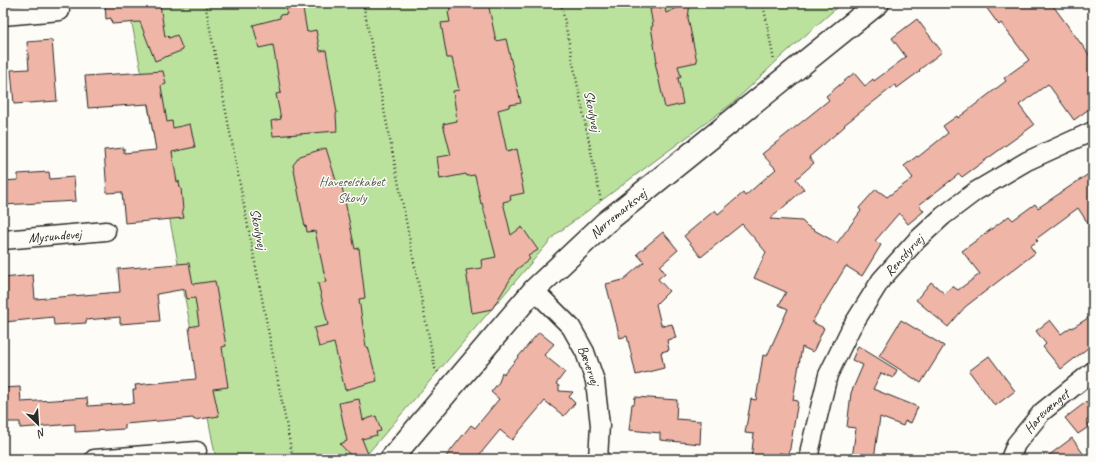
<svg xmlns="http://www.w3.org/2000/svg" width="1096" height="462" font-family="Caveat,sans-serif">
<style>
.green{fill:#bbe29d;stroke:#738664}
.building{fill:#efb5a7;stroke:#2b2b2b}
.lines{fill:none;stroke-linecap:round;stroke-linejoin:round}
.street-casing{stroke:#2b2b2b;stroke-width:21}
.secondary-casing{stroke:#2b2b2b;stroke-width:25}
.path{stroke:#2b2b2b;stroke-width:2.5;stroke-dasharray:1 3;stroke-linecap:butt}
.street{stroke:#fdfcf7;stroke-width:18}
.secondary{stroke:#fdfcf7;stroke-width:22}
.labels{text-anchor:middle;stroke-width:3;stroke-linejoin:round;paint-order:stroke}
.street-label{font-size:14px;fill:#2b2b2b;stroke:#fdfcf7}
.park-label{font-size:14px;fill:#4f5948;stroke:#fdfcf7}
</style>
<rect width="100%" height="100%" fill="#fdfcf7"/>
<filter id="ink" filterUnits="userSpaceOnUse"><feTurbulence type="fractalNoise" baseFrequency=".025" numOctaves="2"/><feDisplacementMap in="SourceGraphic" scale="8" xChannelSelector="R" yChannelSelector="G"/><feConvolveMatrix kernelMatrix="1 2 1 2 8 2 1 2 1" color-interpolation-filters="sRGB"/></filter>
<g filter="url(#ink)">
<path class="green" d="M128 3H842L783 55 734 102 555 235 363 459H216Z"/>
<path class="building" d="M105 3H151L152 6 160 4 165 37 168 35 169 38 177 35 183 50 155 61 140 22 112 24 111 18 106 19Z
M286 3H302L307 32 316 30 320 51 326 50 337 113 336 114 337 131 273 136 271 121 281 119 276 94 281 93 273 45 259 48 253 25 280 18V15L287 14Z
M449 3H488L496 41 506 39 521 103 509 105V107L498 110 507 152 517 149 522 174H520L524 193 510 196 511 200 503 202 511 235 522 227 538 250 528 256 530 259 516 270 492 309 472 313 466 270 482 268 481 260 496 257 482 203 481 204 475 175 467 176 466 174 440 179 437 157 451 155 443 124 457 121 453 91 459 90 452 58H447L441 23 450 22 448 12 450 11Z
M688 3H690L688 18 697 62 678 66 681 77 678 78 683 104 665 108 655 62H657L651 27 653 26 650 9 665 6 666 13Z
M983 3H1051L1093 60V106L1074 120 1048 84 1019 105 1034 125 962 177 959 174 919 205 924 211 908 224 899 213 875 241 881 245 862 276 846 266 812 322 824 328 813 352 802 347 793 400 798 401 789 454 779 453 778 459H751L754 434 745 433 751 399 756 400 763 355 767 356 788 309 779 305 786 292 754 278 766 252 742 224 701 257 684 236 715 210 718 214 743 193 745 196 776 169 762 154 829 100 826 96 854 73 865 86 873 79 874 81 906 57 892 38 917 19 942 52 919 70 920 71 897 88 895 85 844 125 845 126 809 157 814 163 796 179 804 189 770 219 802 221 807 226 837 243 861 211 859 208 876 189 887 197 913 178 904 166 917 156 918 157 948 133 943 126 957 116 958 118 1006 81 1004 78 1029 60 1001 23 999 25Z
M52 40 57 101 14 104 11 70 29 69 27 42Z
M163 71 166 84 161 86 167 122 172 121 173 128 190 124 195 147 172 152 177 182 179 181 180 188H181L183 210H182L184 218 125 223 122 192 107 193 104 150 124 148V153L156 150 148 104 88 108 85 76Z
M326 148 338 187H342L355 249 359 248 365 298 359 299 366 347H368L377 381 345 390 334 343 319 347 314 328 328 325 318 283 326 282 315 231 307 232 306 226 305 227 293 165 300 156Z
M1093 171V231L1078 208 1036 239 1038 241 1030 246 1035 253 965 307 948 327 916 300 931 282 945 294 952 286 958 290 980 274 962 251 1009 216 1013 220 1035 204 1038 208Z
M49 172 50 179 74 177 76 201 3 205V181L18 180V174Z
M663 232 678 250 660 266 665 273 658 279 669 291 656 304 661 325H663V326L672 324 676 338 667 340 669 350 661 352 664 368 636 375 627 336 620 338 606 284 623 280 644 262 637 254Z
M189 263 193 284 215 281 226 346 222 347 228 387 213 389 219 416 194 420 193 418 125 424V429L75 432V424L20 428V422H5L3 388 20 387 21 402 87 398 88 406 134 403 133 390H136L135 385 196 379 189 327 199 325 195 298 187 299 185 289 157 294 160 321 120 324V317L86 320V323L54 325 53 317 5 322 3 301V278L33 275 35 299 120 292 118 269Z
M1093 315V344L1061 369 1043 347 1046 344 1036 331 1050 320 1061 334 1071 327 1072 328Z
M901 320 944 346 921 383 879 356Z
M539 332 554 344 544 355 565 372 556 384 559 386V391L573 392 569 397 575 403 564 416 545 401 512 440 500 430 476 459H444L471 425 475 428 499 399 491 392 499 382 502 372 504 374Z
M858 346 897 370 893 378 881 373 873 389 918 407 911 423 905 421 903 426 880 417 874 459H852L856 428 847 427 851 393 863 365 852 360Z
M989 356 1015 391 995 406 969 371Z
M635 397 677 400 676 419 701 421 700 444 660 440V433L629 430 632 404H634Z
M359 399 363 420 376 416 381 431 376 432 377 435 362 439 370 459H354L340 444 347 441 339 403Z
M1086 402 1093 412V416L1086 421 1090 426 1078 434 1065 418Z
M1072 438 1087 459H1044Z"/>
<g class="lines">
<defs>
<g id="street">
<path d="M3 16 60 11"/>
<path id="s1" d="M3 240 106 231"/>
<path id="s2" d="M534 290 571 327 585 352 595 381 600 425 598 459"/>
<path d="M94 459 197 451"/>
<path id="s3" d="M809 459 810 449 828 375 851 328 881 280 916 241 943 216 976 191 1027 161 1093 131"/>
<path id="s4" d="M1010 459 1016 444 1042 412 1093 371"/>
</g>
<g id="secondary">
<path id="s5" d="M391 459 449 390 534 290 605 223 878 3"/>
</g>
</defs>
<use href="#street" class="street-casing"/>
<use href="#secondary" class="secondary-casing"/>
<path class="path" d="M205 3 293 459
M363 3 435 368 438 372
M561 3 601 201
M763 3 774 61"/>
<use href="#street" class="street"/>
<use href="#secondary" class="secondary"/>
</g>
</g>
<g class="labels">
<g class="street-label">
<text transform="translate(593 111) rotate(79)" y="5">Skovlyvej</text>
<text dy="5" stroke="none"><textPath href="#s5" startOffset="335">Nørremarksvej</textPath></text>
<text transform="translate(259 229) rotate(79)" y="5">Skovlyvej</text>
<text dy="5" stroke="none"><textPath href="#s1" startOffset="52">Mysundevej</textPath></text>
<text dy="5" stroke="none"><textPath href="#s3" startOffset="229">Rensdyrvej</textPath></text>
<text dy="5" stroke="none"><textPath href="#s2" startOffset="95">Bævervej</textPath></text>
<text dy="5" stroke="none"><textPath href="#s4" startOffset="61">Harevænget</textPath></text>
</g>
<g class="park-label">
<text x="352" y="186">Haveselskabet<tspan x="352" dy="16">Skovly</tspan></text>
</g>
</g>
<rect width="1096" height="462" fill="none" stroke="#fdfcf7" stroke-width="16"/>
<rect x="8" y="8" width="1080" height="446" fill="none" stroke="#2b2b2b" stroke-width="1.5" filter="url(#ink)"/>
<g transform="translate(38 424) rotate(155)" stroke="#fdfcf7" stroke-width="3" paint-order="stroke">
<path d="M0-3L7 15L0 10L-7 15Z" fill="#2b2b2b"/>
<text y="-6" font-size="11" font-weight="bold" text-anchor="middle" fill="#2b2b2b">N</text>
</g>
</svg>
